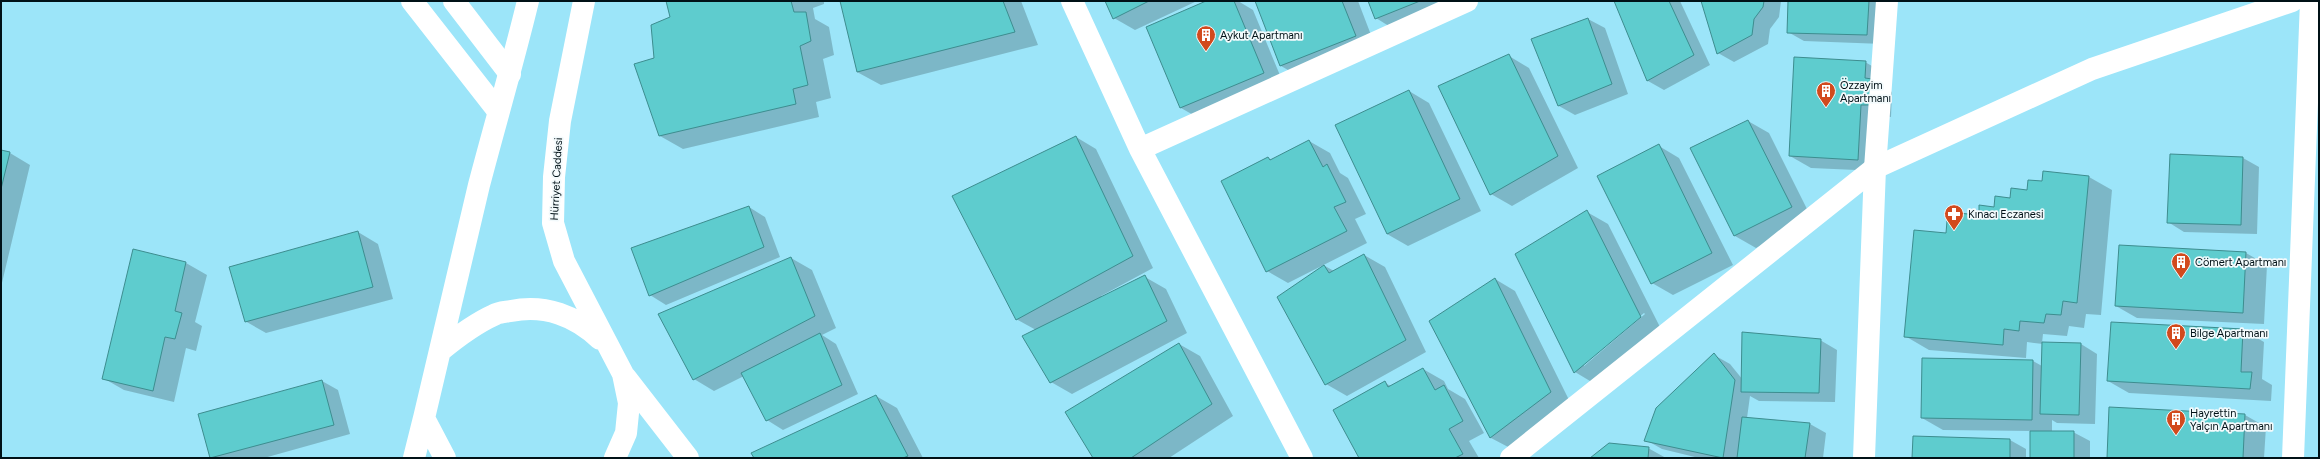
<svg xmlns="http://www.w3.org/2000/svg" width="2320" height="459" font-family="Figtree,sans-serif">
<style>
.shadow{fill:#0003;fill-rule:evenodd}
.building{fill:#5eccce;stroke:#3d8d8f}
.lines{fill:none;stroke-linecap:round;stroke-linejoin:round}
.street{stroke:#fff;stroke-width:22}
.secondary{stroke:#fff;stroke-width:22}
.primary{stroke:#fff;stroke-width:22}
.labels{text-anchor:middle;stroke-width:3.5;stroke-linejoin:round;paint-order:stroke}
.poi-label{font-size:11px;fill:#001117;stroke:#f3fafc;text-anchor:start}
.street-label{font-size:11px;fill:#001117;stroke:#f3fafc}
</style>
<rect width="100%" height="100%" fill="#9ce5f9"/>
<path class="shadow" d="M667 1H824V4L813 8 815 19 829 27 834 55 823 59 831 98 816 102 819 117 683 149 660 136 655 59 671 18Z
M841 1H1021L1038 45 881 85 857 72Z
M1106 1H1197L1135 30 1114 18Z
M1208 1H1238L1253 10 1284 85 1202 120 1181 108 1147 27Z
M1256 1H1358L1376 48 1302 78 1281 66Z
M1369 1H1458L1392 28 1376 18Z
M1615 1H1680L1710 65 1664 90 1648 81Z
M1702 1H1781L1779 17 1770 29 1768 44 1734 62 1718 53Z
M1789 1H1886L1883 44 1804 41 1788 32Z
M1588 19 1605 28 1628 94 1575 115 1559 106Z
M1509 56 1529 68 1578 168 1512 206 1491 194Z
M1865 62 1886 74V88L1892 92 1891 117 1882 116 1879 171 1811 168 1790 156Z
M1409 91 1429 103 1481 211 1408 246 1387 234Z
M1748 121 1769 133 1812 219 1756 248 1735 236Z
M1076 137 1096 149 1153 268 1101 296 1102 298 1145 277 1166 289 1187 333 1072 394 1051 382 1036 330 1016 319Z
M1309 141 1330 153 1340 173 1348 178 1366 214 1355 219 1367 243 1288 283 1267 271 1268 158 1272 160Z
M1659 146 1679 158 1733 265 1673 295 1652 283Z
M1 151 10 153 30 165 1 287Z
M2171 155 2243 158 2259 167 2257 234 2184 232 2168 222Z
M2089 177 2112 190 2101 315 2086 314 2084 328 2069 326 2067 336 2043 334 2042 343 2081 344 2097 354 2095 424 2057 423 2052 420V432H2073L2090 441V458H2031V431L1943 430 1922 418 2033 361 2042 366 2043 344 2027 342 2026 358 1929 350 1905 336 1947 234 2043 182Z
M749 207 765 217 780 257 666 305 650 295Z
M1587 212 1608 224 1661 329 1595 384 1575 372ZM1644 313 1645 314 1584 366V363Z
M358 232 378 244 393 299 266 333 245 321Z
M134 251 186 263 207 275 195 322 202 326 196 351 186 348 174 402 124 390 103 378Z
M2246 253 2267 265 2264 324 2137 318 2116 306Z
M1364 255 1385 267 1426 352 1347 396 1326 384 1325 266 1334 271Z
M791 258 812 270 836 328 822 335 836 344 858 394 783 430 767 420 744 376 714 391 694 379Z
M1495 279 1515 291 1571 404 1512 449 1491 438 1430 321Z
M2112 323 2243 330 2264 342 2262 379 2272 385 2271 401 2129 393 2108 381Z
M1820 340 1837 350 1835 402 1759 401 1750 396 1747 418 1810 424 1826 433 1823 458H1699L1662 449 1646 440 1714 355 1730 364 1743 380Z
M1179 344 1200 356 1233 416 1169 458H1094Z
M1423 369 1444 381 1448 389 1465 399 1484 433 1469 441 1479 458H1360L1385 383 1391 386Z
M322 381 338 390 350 434 264 458H211L199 415Z
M876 396 897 408 923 458H755Z
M2245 415 2266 427 2264 458H2108Z
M2010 440 2026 449V458H1913Z
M1648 448 1666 458H1592Z"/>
<path class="building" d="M666 1H791L794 12H806L811 41 800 46 808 85 793 89 796 104 659 136 634 64 654 58 651 25 670 17Z
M840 1H1003L1015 32 857 72Z
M1105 1H1149L1113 19Z
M1206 1H1234L1264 73 1180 108 1146 27Z
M1255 1H1342L1356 36 1280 66Z
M1368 1H1420L1375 19Z
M1614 1H1669L1694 55 1647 81Z
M1701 1H1764L1763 7 1754 19 1752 35 1717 54Z
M1788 1H1869L1867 35 1787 33Z
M1588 18 1612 84 1558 106 1531 39Z
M1509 54 1558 156 1490 195 1438 86Z
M1794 57 1866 61 1865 78 1872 79 1870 105H1861L1858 160 1789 156Z
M1409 90 1460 199 1387 234 1335 125Z
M1748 120 1792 207 1734 236 1690 148Z
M1076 136 1133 256 1016 320 952 196Z
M1309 140 1323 167 1327 164 1346 202 1334 207 1347 231 1266 272 1221 181 1268 157 1270 160Z
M1659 144 1712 253 1651 284 1597 176Z
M1 150 10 152 1 189Z
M2170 154 2243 157 2241 225 2167 223Z
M2043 171 2089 176 2077 303 2063 301 2061 315 2046 314 2044 323 2020 321 2019 331 2004 329 2003 345 1904 337 1914 230 1946 233 1947 221 1958 222V213L1979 215V205L1994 207 1995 196 2010 198 2011 188 2027 190 2028 180 2042 181Z
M749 206 764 247 649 296 631 248Z
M1587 210 1641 317 1574 373 1515 254Z
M358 231 373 287 245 322 229 267Z
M2119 245 2246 252 2243 313 2115 306Z
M133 249 186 262 175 311 182 313 175 339 165 337 153 391 102 379Z
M1364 254 1406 340 1325 385 1277 297 1324 265 1329 273Z
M791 257 815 316 693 380 658 314Z
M1145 275 1167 321 1050 383 1022 336Z
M1495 278 1551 392 1490 438 1429 321Z
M2111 322 2243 329 2241 372H2252L2250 389 2107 381Z
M1742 332 1821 339 1819 393 1741 392Z
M820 333 842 385 766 421 741 373Z
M2042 342 2081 343 2079 415 2040 414Z
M1179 343 1212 404 1131 458H1093L1065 412Z
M1714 353 1735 380 1723 458 1644 441 1656 408Z
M1922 358 2033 360 2032 420 1921 418Z
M1423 368 1435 390 1444 385 1463 421 1449 429 1463 454 1455 458H1359L1333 410 1385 381 1388 387Z
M322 380 334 425 210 458 198 414Z
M876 395 908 456 903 458H754L751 453Z
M2109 407 2245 414 2243 458H2107Z
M1742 417 1810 423 1805 458H1737Z
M2030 431H2074V458H2030Z
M1913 436 2010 439V458H1912Z
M1609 443 1649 447 1648 458H1590Z"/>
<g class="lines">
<path class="street" d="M412 1 498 111
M454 1 510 74
M1072 1 1140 149 1302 458
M1140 149 1467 1
M1864 458 1875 168 1887 1"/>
<path class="secondary" d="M1511 458 1875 168 2092 69 2292 1
M2293 458 2311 1"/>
<path class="primary" d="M584 1 560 121 554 177 553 223 564 261 623 374 629 403 626 433 615 458
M440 351C457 337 474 324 494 315 499 312 506 312 511 311 545 304 576 316 600 339
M626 378 688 458
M414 458 424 418
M445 458 424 418C443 340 460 263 479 185 495 124 513 63 528 1"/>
</g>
<defs>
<symbol id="building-pin" viewBox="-11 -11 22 30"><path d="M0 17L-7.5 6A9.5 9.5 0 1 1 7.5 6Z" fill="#d24a1d" stroke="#f3fafc"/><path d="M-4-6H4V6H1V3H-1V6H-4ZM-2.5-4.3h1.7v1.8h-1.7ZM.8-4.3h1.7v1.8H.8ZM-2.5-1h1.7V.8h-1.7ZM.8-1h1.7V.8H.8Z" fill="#fff"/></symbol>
<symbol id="pharmacy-pin" viewBox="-11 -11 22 30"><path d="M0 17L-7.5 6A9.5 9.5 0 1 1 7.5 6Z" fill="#d24a1d" stroke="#f3fafc"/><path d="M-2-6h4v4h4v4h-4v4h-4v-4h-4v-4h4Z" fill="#fff"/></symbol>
</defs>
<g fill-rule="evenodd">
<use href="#building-pin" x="1195" y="24" width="22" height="30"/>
<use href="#building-pin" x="1815" y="80" width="22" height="30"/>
<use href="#pharmacy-pin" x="1943" y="203" width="22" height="30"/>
<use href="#building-pin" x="2170" y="251" width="22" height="30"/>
<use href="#building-pin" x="2165" y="322" width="22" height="30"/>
<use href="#building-pin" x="2165" y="408" width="22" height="30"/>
</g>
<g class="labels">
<g class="poi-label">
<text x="1220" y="39">Aykut Apartmanı</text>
<text x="1840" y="89">Özzayim<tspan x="1840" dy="13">Apartmanı</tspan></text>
<text x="1968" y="218">Kınacı Eczanesi</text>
<text x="2195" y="266">Cömert Apartmanı</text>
<text x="2190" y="337">Bilge Apartmanı</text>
<text x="2190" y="417">Hayrettin<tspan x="2190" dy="13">Yalçın Apartmanı</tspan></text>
</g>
<g class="street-label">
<text transform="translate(556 179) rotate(-87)" y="4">Hürriyet Caddesi</text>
</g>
</g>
<rect width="2320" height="459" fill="none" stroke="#001117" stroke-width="4"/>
</svg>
